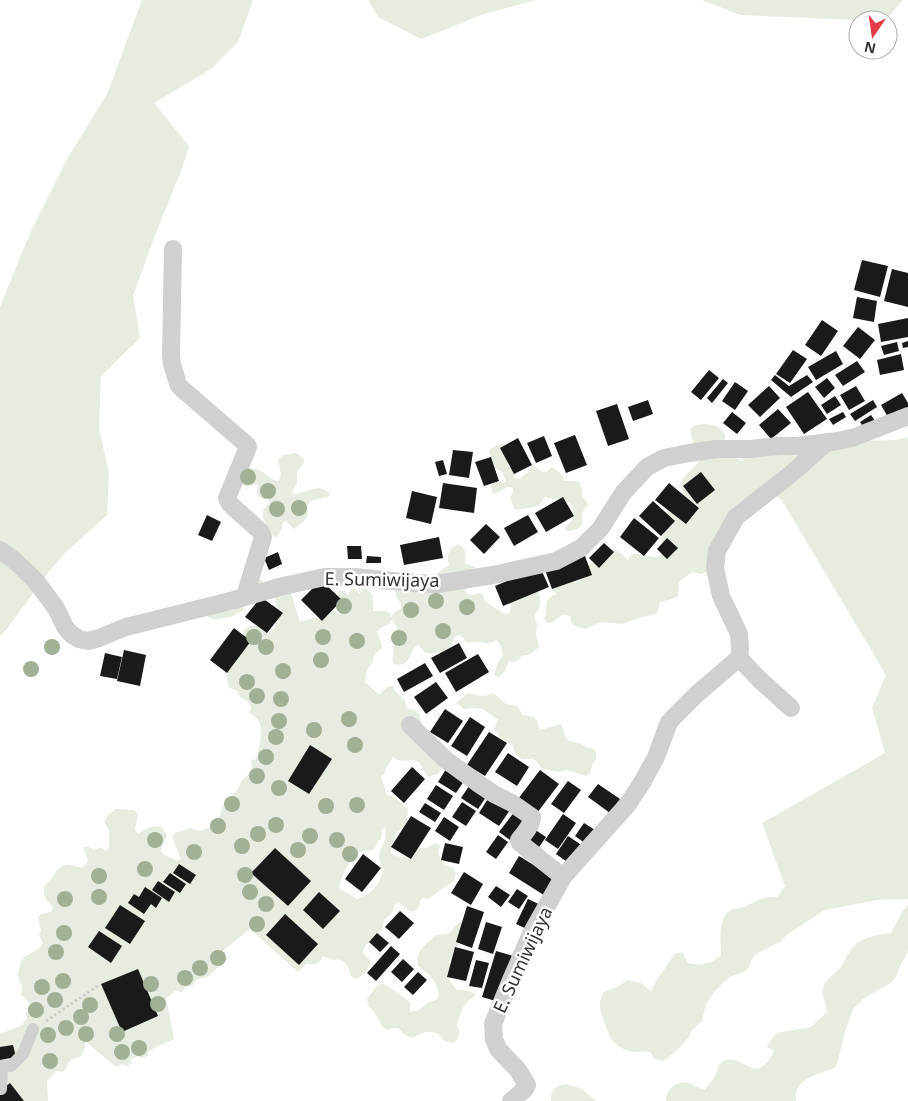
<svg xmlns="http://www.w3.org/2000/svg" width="908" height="1101" font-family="'Noto Sans',sans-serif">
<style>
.green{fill:#e6ecdf;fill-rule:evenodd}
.building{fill:#1a1a1a}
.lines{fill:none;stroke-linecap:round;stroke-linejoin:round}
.path{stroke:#cdcdcd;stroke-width:3;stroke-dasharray:2.5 2.5;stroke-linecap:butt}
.pedestrian{stroke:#d0d0d0;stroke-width:12}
.minor{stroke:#d0d0d0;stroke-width:18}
.tree{fill:#a2b095}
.labels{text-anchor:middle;stroke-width:5;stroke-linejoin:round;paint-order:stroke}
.street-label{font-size:18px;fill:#333;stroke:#fff}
</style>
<rect width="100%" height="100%" fill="#fff"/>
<path class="green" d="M142 0H253L238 42 211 69 154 103 189 146 182 169 157 230 133 296 140 338 101 376 99 428 109 474 107 515 65 553 48 573 6 630 0 636V307L30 233 67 159 107 94Z
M368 0H536L484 14 421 39 378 17Z
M702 0H903L886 20H860L740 15Z
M704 424 714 425 722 430 725 434V444L731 457 744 461 731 445 896 440 908 437V899L877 900 825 910 788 934 781 941 756 954 752 959 750 965 746 971 732 976 726 980 715 991 706 1004 702 1021 692 1030 689 1037 680 1047 669 1057 663 1061 655 1059 650 1052C642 1051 634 1053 626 1050 622 1048 616 1045 613 1041 609 1036 600 1013 600 1007 599 1001 602 996 604 992L617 987 628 980 641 983 651 991 658 978 663 972 666 966 675 954 682 952 688 963C701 966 712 964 721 955 721 941 717 917 731 910 735 908 742 908 746 906 757 901 765 896 777 897L785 886 762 823 885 753 872 708 886 675 784 504 771 489 753 507 707 571 702 574 692 572 679 582 678 596C670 601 666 599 660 603L657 613 653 615 642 617 622 624 600 622 586 629 575 626 571 622 570 616C559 611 559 622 548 623L544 619C549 608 541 599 557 594L551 589 552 583 572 581 577 582 581 580 585 577 587 566 592 563 596 564 613 549 621 553 628 560 631 555C641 551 649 559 659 557 668 544 655 526 669 510 673 505 681 502 686 499L680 484C685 472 695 469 700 460L690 433 691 428 695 425Z
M499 444H503L510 461 507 464 509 467H513L516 471 514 477 517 479H520L522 476 529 472 532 465 535 466C539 470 541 472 547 472L549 469 552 467 560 473 565 481H576L579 482 582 488V495L588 504C587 506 585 508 584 510 581 515 583 521 581 527L575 530 566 531 565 527C571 522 576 517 573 509 572 505 572 504 568 502 565 502 562 502 559 502L556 499H552L545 497 542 500 541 504 534 507 515 510 510 498 513 492V488C505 484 501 493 493 494L491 486 496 481H499L503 483 506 482 502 472 495 468 493 460 489 453 490 449Z
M296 453 304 459V463L297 472V483L292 492 293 495C298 493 306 492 310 490 320 487 321 488 330 493L329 496C321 499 311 498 307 506 311 517 302 523 294 529L286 521 283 522 282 529 276 538C271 534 271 532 268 527 264 520 262 518 263 510 267 506 270 504 269 498 263 501 260 499 257 493L258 485 255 484 247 487 240 484 245 468C251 468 258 469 263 472 269 476 271 480 279 481L281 474 278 459 283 455Z
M458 545C468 548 465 555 465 564L475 567 477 571 465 590 467 594 472 595 481 593C483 595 484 598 485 601 486 602 503 613 505 614L510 613 511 601 537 590C542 599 542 608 534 615L535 620 537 624 536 634 539 647 531 654 521 656 519 660 514 662 509 661C506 667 506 672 499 677L494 675 497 664 503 655 500 644 496 640C485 646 484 641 474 642 471 642 468 643 465 642L463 637 458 635 454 638C452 651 436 655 425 653L418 644C408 652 412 668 394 664 391 657 394 654 394 647 395 639 393 636 398 628L391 619 389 624 380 628 377 632C379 638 382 642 382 648L374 655C374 665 367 666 366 674 365 677 366 679 365 682L379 695 387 687 392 686 398 694 405 700 407 709C418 708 423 717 421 727L442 765 441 770 438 774 428 777C424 773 423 765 418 762 411 757 403 765 393 757L385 770V774L381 776 387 796 389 795C398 797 400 804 408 809L407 823 396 833C395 840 391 846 391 853L395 856 404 857C410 851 418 847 427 848L435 843 440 845 438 854 444 865 453 868 456 872 454 881 428 899 423 898 420 901C420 907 418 909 412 912L407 909 399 902 395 904 391 914 384 920 382 930 365 946 363 950 364 955 368 958 371 962C368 970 363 977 355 979L350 975C350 966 343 957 333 960L323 956C320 964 315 965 306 964L298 972 250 929 219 954 222 958V963L209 976 196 980 193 985 185 987 183 991 181 992 175 990 170 996 166 998 174 1039 148 1051V1056L141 1058 138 1056 131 1059V1063L128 1066 122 1064 116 1067 86 1042C83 1055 83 1057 70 1060L66 1069 63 1072 57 1071 47 1081 48 1101H0V1034L22 1025 27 1018 26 1013 30 1005 28 1001 21 994 22 985C18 980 17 976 19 969 22 950 37 956 43 943L39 935 41 931 38 917 41 914 51 912 53 907C45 901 40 890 48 882 48 881 50 880 51 879 55 874 57 867 65 865 71 864 76 867 82 868L86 865 88 860 83 847H89L94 850 102 847 105 851 109 848V830L104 822 108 815 116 809 134 810 138 814 135 830 138 834C146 828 152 825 162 827L167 836 162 845 161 851 164 855 178 861 181 859C177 852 176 845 172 838L175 833 190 828 200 831 210 827 212 822 220 816 223 805 237 790 242 780 250 773 252 767 251 760 256 759 257 758C259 743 268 720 249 713L251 708 250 703 240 697 238 692 234 689 229 688 227 678V673L228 672 229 666 244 636 243 631C249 624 252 626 261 626L268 633 275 628 276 623H279L273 584 287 580 300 622 313 618H319L321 613 333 607 336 612 340 614 344 613 341 610 337 596 339 591H344L348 595 352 587 360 594 361 590 366 588 373 596V611H385L390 613 391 617 396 611 401 609V603C396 598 395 595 396 589L434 579C437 571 442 570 449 565 446 556 448 548 458 545ZM385 827C390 845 370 851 384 869 380 884 372 895 357 899L339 888C341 876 349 860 359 853 366 848 375 855 377 842L381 839 382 834 381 831Z
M257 579 262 580 266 586 244 605 243 610 236 614 232 617C223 616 218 623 208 617L207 615 226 606 229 611 233 610V606Z
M468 693C477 694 483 699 492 693L497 696 506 704 517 706 523 715 534 717 537 721 540 730 561 724 567 740C575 743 581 742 587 748H593L596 753V759L593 763 590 773 586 776 567 770C558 774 552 770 542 769L537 762 533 759H522L515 753 512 744C503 743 500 736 494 729L498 720 483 709 473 708 463 709 460 705 456 703Z
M908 905V951L899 968 896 977 892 982 863 999 853 1009 845 1032 838 1060 835 1068C820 1074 792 1078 796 1101H666C665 1090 677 1080 688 1083 693 1084 699 1088 704 1090 708 1086 713 1080 716 1074 718 1069 718 1063 724 1061 743 1052 755 1089 774 1051L767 1047 774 1035 781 1032 811 1027 827 1012C826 1004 822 997 823 989 825 979 834 975 840 968 844 963 846 956 850 951 859 937 876 935 891 933L902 912Z
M460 922 464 925 458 938 459 945 455 948 449 961 451 970 448 979 457 990C465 990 470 990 476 995 473 999 469 999 466 1003 463 1006 457 1022 457 1027L460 1031 457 1040 452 1043C440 1041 443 1036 436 1033 415 1026 418 1050 398 1028H392L388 1030 383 1028 375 1013 368 1005 367 999 377 986 382 983C386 985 409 1000 410 1003 411 1006 410 1009 410 1012L419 1010 427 1003 436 1000 439 996C437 982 430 974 418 966 415 949 426 946 436 935 456 934 447 932 460 922Z
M566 1084 582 1089 596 1101H551C550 1090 555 1086 566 1084Z"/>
<path class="building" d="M862 260 888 266 880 297 854 290Z
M892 269 908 273V307L884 301Z
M857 297 877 301 874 322 853 318Z
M908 318V337L881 342 878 324Z
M822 320 838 331 821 356 805 345Z
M858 327 875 340 860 359 843 346Z
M908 341V347L903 348 902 343Z
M897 342 899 351 884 355 881 346Z
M793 350 807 359 790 383 776 374Z
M836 351 843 364 816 380 808 367Z
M901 354 904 370 880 375 877 360Z
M857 361 865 372 843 386 835 375Z
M709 370 719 378 701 400 691 392Z
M775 375 789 386 807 375 813 382 791 397 771 380Z
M827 378 835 388 824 398 815 387Z
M723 379 728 383 712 403 707 398Z
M735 382 748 391 735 410 722 401Z
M769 386 780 398 760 417 748 405Z
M856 386 865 401 849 410 840 395Z
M808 392 827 419 804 434 786 407Z
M902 393 908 403V408L889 419 881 405Z
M835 396 841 405 827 414 821 405Z
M648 400 653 414 633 421 628 407Z
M873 400 877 407 855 421 850 414Z
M617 404 629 439 608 446 596 411Z
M778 409 791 423 771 439 759 425Z
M732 412 746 423 737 434 723 423Z
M843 412 846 417 833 425 829 419Z
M871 415 875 421 864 428 860 422Z
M575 435 587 465 566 473 554 443Z
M544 436 552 456 536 463 527 443Z
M518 438 532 465 514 474 500 448Z
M453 450 473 452 469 478 449 475Z
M491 457 499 481 484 486 475 462Z
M443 460 447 474 439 476 435 462Z
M701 472 715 490 697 504 683 486Z
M443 483 477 488 474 513 439 508Z
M669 483 699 508 686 524 655 500Z
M412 491 437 497 431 524 406 518Z
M563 497 574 516 546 532 535 513Z
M653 501 675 521 661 536 639 516Z
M207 515 221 522 212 541 198 535Z
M528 515 538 532 514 546 504 528Z
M634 518 659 538 644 556 620 537Z
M486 524 500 537 484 554 470 540Z
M439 537 443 558 404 565 400 545Z
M667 538 678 548 667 559 657 549Z
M604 543 614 552 599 568 589 558Z
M347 546H361L362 559H348Z
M278 552 282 564 269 570 264 558Z
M367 556 381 557V563H366Z
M585 556 592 575 552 589 545 570Z
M540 567 549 587 503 606 495 586Z
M321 580 342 600 322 621 301 600Z
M261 597 283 613 267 633 245 617Z
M234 628 251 641 227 673 210 660Z
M459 643 467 658 440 673 431 658Z
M124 650 146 655 140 686 117 681Z
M105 653 122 657 117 679 100 676Z
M478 654 489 672 456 692 445 673Z
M425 663 433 676 404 692 397 679Z
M436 682 448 698 426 714 414 697Z
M445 709 463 721 448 743 430 732Z
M470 717 485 727 467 756 451 746Z
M489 732 507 743 485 776 467 765Z
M310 745 332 759 309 794 288 781Z
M508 753 529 767 517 786 495 772Z
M448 766 466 778 456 793 438 782Z
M412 767 425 779 404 803 391 791Z
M540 770 559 784 537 813 518 799Z
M568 781 581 790 564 813 551 804Z
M471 783 488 794 478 809 461 798Z
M598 784 620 799 610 813 588 797Z
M436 785 453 796 444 810 427 799Z
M489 797 510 810 499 826 479 813Z
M462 802 476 811 466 826 452 817Z
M425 803 441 813 435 822 419 812Z
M515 811 529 823 514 843 499 832Z
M563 814 576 823 558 849 545 840Z
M411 816 431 828 411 859 391 847Z
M444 817 459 827 450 841 435 831Z
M584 823 595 830 586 844 575 836Z
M534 829 546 837 537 850 525 842Z
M498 835 508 842 496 859 486 852Z
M568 836 583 846 570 864 556 854Z
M445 843 463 847 459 864 441 860Z
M275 848 311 881 288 906 251 873Z
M363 854 381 868 362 892 345 879Z
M519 856 558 880 547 897 509 873Z
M179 864 196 875 190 884 173 873Z
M464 872 483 884 471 905 451 893Z
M170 873 186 884 180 893 163 882Z
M158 881 175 892 169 902 152 890Z
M496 886 510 895 501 907 488 897Z
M145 887 162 898 156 908 151 904 144 914 128 903 134 894 139 897Z
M517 889 528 896 519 909 508 902Z
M319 892 340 911 323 929 303 910Z
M528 899 543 906 531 931 516 924Z
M120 905 145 921 130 944 105 928Z
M467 906 484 912 472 948 456 942Z
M400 911 414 923 399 939 385 927Z
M285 914 318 944 299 965 266 935Z
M486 922 502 927 493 954 478 949Z
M99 931 122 946 111 963 88 947Z
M377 933 389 943 380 952 369 942Z
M391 946 400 954 376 981 367 973Z
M455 947 474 952 466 981 447 977Z
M496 951 513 956 499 1002 482 997Z
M403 959 414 969 402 982 391 972Z
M476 960 489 963 482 988 469 986Z
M138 969 158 1016 122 1032 101 984Z
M418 972 427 980 413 995 404 987Z
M13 1045 16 1057 0 1060V1047Z
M10 1083 24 1101H0V1091Z"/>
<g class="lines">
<path class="path" d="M46 1021 99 985"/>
<path class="pedestrian" d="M0 1066H11L23 1054 33 1029
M1 1089 2 1066"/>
<path class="minor" d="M173 249 171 356 172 364 178 384 180 387 247 445 248 447 227 498 230 504 261 532 263 537 245 596
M0 550 14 560 35 580 56 608 65 627 71 634 79 639 88 641 99 638 126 627 234 600 283 586 325 577H355L412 583 437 584 493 575 556 561 581 548 601 528 623 493 647 467 664 458 689 453 716 449H750L779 446H797L838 441 855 437 908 416
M739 658 760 680 791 708
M410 725 446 760 479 784 494 794 512 803 532 817C532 825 524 834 519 840L520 843 563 877
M511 1101 525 1089 527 1085 518 1070 498 1049 494 1039 493 1024 511 980 531 934 563 877 628 804 643 781 656 757 669 722 698 693 739 658 740 649 739 634 721 596 715 568 717 551 736 517 791 474 827 442"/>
</g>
<g class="tree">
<circle cx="248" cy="477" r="8"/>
<circle cx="268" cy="491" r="8"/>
<circle cx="299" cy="508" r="8"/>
<circle cx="277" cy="509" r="8"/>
<circle cx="436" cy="601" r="8"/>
<circle cx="344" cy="606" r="8"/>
<circle cx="467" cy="607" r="8"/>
<circle cx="411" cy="610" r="8"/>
<circle cx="443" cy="631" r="8"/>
<circle cx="254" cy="637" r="8"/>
<circle cx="323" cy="637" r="8"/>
<circle cx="399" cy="638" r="8"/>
<circle cx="357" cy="641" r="8"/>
<circle cx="52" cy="647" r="8"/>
<circle cx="266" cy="647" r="8"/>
<circle cx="321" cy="660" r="8"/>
<circle cx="31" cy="669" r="8"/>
<circle cx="283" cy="671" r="8"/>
<circle cx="247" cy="682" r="8"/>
<circle cx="257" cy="696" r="8"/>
<circle cx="281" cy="699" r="8"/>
<circle cx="349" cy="719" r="8"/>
<circle cx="279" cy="721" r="8"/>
<circle cx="314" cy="730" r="8"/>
<circle cx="276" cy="737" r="8"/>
<circle cx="355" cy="745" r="8"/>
<circle cx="266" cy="757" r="8"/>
<circle cx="257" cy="776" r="8"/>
<circle cx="279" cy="788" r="8"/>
<circle cx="232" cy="804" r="8"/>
<circle cx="357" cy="805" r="8"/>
<circle cx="326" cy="806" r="8"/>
<circle cx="276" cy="825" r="8"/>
<circle cx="218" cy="826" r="8"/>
<circle cx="258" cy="834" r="8"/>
<circle cx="310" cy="836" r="8"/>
<circle cx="155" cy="840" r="8"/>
<circle cx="337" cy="840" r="8"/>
<circle cx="242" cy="846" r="8"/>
<circle cx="298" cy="850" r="8"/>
<circle cx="194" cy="852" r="8"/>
<circle cx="350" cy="854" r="8"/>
<circle cx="145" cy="869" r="8"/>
<circle cx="245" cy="875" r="8"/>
<circle cx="99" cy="876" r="8"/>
<circle cx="250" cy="892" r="8"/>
<circle cx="99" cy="897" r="8"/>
<circle cx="65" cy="899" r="8"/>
<circle cx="266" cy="904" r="8"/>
<circle cx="257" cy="924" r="8"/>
<circle cx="64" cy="933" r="8"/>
<circle cx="56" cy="952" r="8"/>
<circle cx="218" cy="958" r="8"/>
<circle cx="200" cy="968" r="8"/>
<circle cx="185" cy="978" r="8"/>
<circle cx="63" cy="981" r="8"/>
<circle cx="151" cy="984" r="8"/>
<circle cx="42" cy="987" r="8"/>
<circle cx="55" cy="1000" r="8"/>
<circle cx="158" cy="1004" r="8"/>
<circle cx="90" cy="1005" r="8"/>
<circle cx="36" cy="1010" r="8"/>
<circle cx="81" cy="1017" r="8"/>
<circle cx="66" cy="1028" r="8"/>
<circle cx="86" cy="1034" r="8"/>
<circle cx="117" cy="1034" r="8"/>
<circle cx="48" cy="1035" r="8"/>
<circle cx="139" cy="1048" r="8"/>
<circle cx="122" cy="1052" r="8"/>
<circle cx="50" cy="1061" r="8"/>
</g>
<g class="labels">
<g class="street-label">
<text transform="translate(382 580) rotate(1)" y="6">E. Sumiwijaya</text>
<text transform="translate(523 960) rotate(-65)" y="6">E. Sumiwijaya</text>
</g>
</g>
<g transform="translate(873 35) rotate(193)"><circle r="24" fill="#ffffff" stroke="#adadad"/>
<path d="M0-4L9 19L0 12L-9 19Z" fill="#e63946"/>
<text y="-8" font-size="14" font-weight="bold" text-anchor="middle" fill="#333333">N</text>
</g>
</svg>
